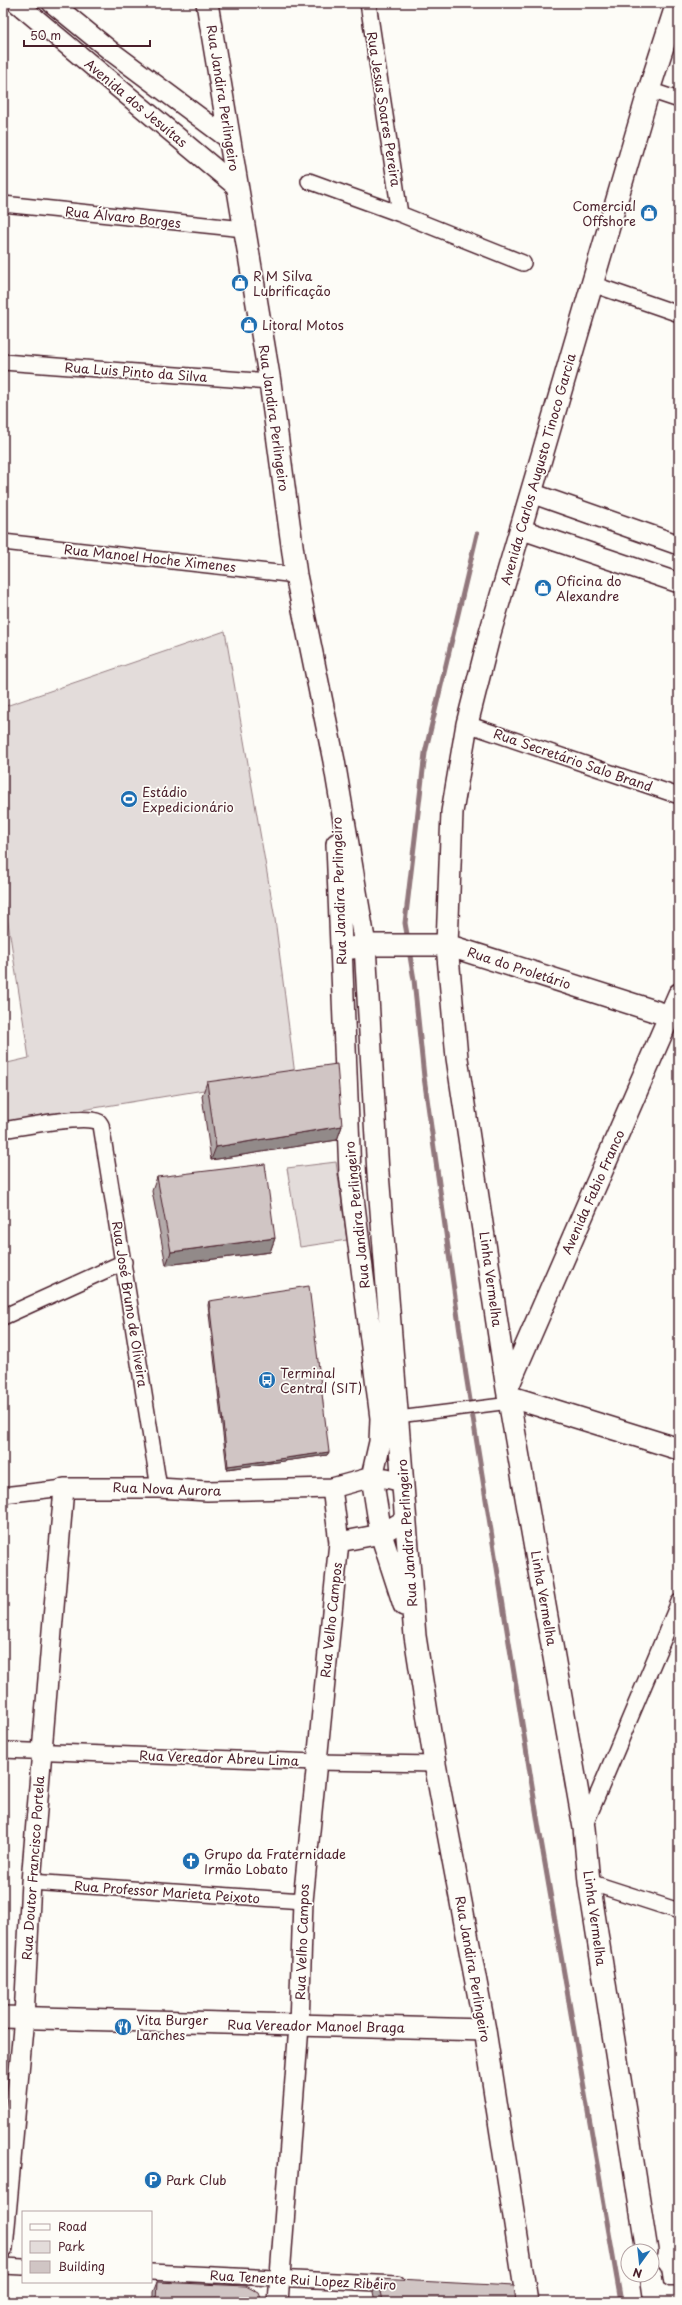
<svg xmlns="http://www.w3.org/2000/svg" width="682" height="2305" font-family="'Playpen Sans',sans-serif">
<style>
.green{fill:#e3dcda;stroke:#967e82}
.lines{fill:none;stroke-linecap:round;stroke-linejoin:round}
.stream{stroke:#91777b;stroke-width:5}
.pedestrian-casing{stroke:#4a1f2b;stroke-width:14}
.minor-casing{stroke:#4a1f2b;stroke-width:18}
.tertiary-casing{stroke:#4a1f2b;stroke-width:22}
.secondary-casing{stroke:#4a1f2b;stroke-width:24}
.pedestrian{stroke:#fdfcf7;stroke-width:11}
.minor{stroke:#fdfcf7;stroke-width:15}
.tertiary{stroke:#fdfcf7;stroke-width:19}
.secondary{stroke:#fdfcf7;stroke-width:21}
.wall{fill:#b3a9a9;stroke:#4a1f2b}
.shaded-wall{fill:#928a89;stroke:#4a1f2b}
.building{fill:#d0c5c4;stroke:#4a1f2b}
.labels{text-anchor:middle;stroke-width:3.5;stroke-linejoin:round;paint-order:stroke}
.street-label{font-size:13px;fill:#4a1f2b;stroke:#fdfcf7}
.poi-label{font-size:13px;fill:#4a1f2b;stroke:#fdfcf7;text-anchor:start}
</style>
<rect width="100%" height="100%" fill="#fdfcf7"/>
<filter id="ink" filterUnits="userSpaceOnUse"><feTurbulence type="fractalNoise" baseFrequency=".025" numOctaves="2"/><feDisplacementMap in="SourceGraphic" scale="8" xChannelSelector="R" yChannelSelector="G"/><feConvolveMatrix kernelMatrix="1 2 1 2 8 2 1 2 1" color-interpolation-filters="sRGB"/></filter>
<g filter="url(#ink)">
<path class="green" d="M225 631 275 919 295 1075 3 1123V1064L29 1058 3 890V707Z
M336 1162 347 1240 300 1247 287 1168Z"/>
<g class="lines">
<path class="stream" d="M408 940 405 923 425 753 477 534
M409 950 414 980 424 1077 466 1375 539 1829 621 2302"/>
<defs>
<path id="pedestrian" d="M398 1417 510 1403"/>
<path id="minor" d="M368 3 400 214
M649 90 679 100
M309 181 400 214 523 263
M3 204 244 229
M592 284 679 314
M3 362 270 382
M3 542 296 575
M467 724 679 796
M3 1130C22 1127 83 1114 99 1122L101 1125 159 1488
M3 1317 124 1262
M3 1495 64 1488
M3 1750 316 1762 435 1764
M584 1827 679 1602
M31 1882 303 1901
M589 1882 679 1911
M3 2266 23 2267
M151 2272 397 2284
M653 2287 666 2295H679"/>
<path id="tertiary" d="M17 3 237 187
M52 3 112 52 230 140
M531 493 679 545
M520 529 679 583
M339 1542 381 1534 406 1519
M3 2248 24 2017 31 1882 64 1488H159L207 1491 332 1488 372 1477 386 1478 403 1482
M278 2302 299 2026 303 1901 339 1542 332 1488"/>
<path id="secondary" d="M207 3 270 382 296 575 334 761 365 945 378 1173 415 1636 435 1764 485 2030 527 2302
M337 844 350 1174 381 1418 380 1442 372 1477 381 1534 404 1605
M352 948 365 945H447L670 1016
M507 1389 679 994
M508 1396 679 1449
M3 2017 485 2030
M647 2251 589 1882 584 1828 507 1389 457 1058 447 945 452 812 467 724 490 633 649 90 677 3
M651 2275 655 2302"/>
</defs>
<use href="#pedestrian" class="pedestrian-casing"/>
<use href="#minor" class="minor-casing"/>
<use href="#tertiary" class="tertiary-casing"/>
<use href="#secondary" class="secondary-casing"/>
<use href="#pedestrian" class="pedestrian"/>
<use href="#minor" class="minor"/>
<use href="#tertiary" class="tertiary"/>
<use href="#secondary" class="secondary"/>
</g>
<path class="wall" d="M207 1082 342 1126 337 1140 211 1160 202 1096Z
M157 1177 275 1238 270 1252 166 1265 152 1191Z
M209 1301 329 1452 327 1455 227 1469 208 1305Z
M378 2279 516 2302H375L373 2292Z
M157 2282 262 2302H153V2292Z"/>
<path class="shaded-wall" d="M342 1126 337 1140 211 1160 216 1147Z
M275 1238 270 1252 166 1265 171 1252Z
M329 1452 327 1455 227 1469 228 1466Z"/>
<path class="building" d="M337 1064 342 1126 216 1147 207 1082Z
M265 1164 275 1238 171 1252 157 1177Z
M309 1286 329 1452 228 1466 209 1301Z
M378 2279 514 2286 516 2302H382Z
M157 2282 246 2286 259 2293 262 2301V2302H156Z"/>
</g>
<defs>
<symbol id="shop-disc" viewBox="-11 -11 22 22"><circle r="9.5" fill="#1f6fb2" stroke="#fdfcf7"/><path d="M-5-2.5h2.3a2.7 3.5 0 0 1 5.4 0H5L5.5 6h-11ZM-1.5-2.5h3a1.5 2.3 0 0 0-3 0Z" fill="#fff"/></symbol>
<symbol id="stadium-disc" viewBox="-11 -11 22 22"><circle r="9.5" fill="#1f6fb2" stroke="#fdfcf7"/><path d="M0-5a6.5 5 0 1 0 0 10a6.5 5 0 1 0 0-10ZM-3.5-1.8h7v3.6h-7Z" fill="#fff"/></symbol>
<symbol id="bus-disc" viewBox="-11 -11 22 22"><circle r="9.5" fill="#1f6fb2" stroke="#fdfcf7"/><path d="M-5-6H5V4H4V6H2V4H-2V6H-4V4H-5ZM-3.5-4V0h7V-4ZM-3.5 1.2v1.5H-2V1.2ZM2 1.2v1.5H3.5V1.2Z" fill="#fff"/></symbol>
<symbol id="church-disc" viewBox="-11 -11 22 22"><circle r="9.5" fill="#1f6fb2" stroke="#fdfcf7"/><path d="M-1.2-6h2.4v3.5h3.3v2.4h-3.3V6h-2.4V-.1h-3.3v-2.4h3.3Z" fill="#fff"/></symbol>
<symbol id="restaurant-disc" viewBox="-11 -11 22 22"><circle r="9.5" fill="#1f6fb2" stroke="#fdfcf7"/><path d="M-5-6h1v4h1v-4h1v4h1v-4h1v5L-1.5 .5V6h-2V.5L-5-1ZM5-6V6H3V1.5H1.5Q1.5-4 5-6Z" fill="#fff"/></symbol>
<symbol id="parking-disc" viewBox="-11 -11 22 22"><circle r="9.5" fill="#1f6fb2" stroke="#fdfcf7"/><path d="M-3.5-5.5H1a3.5 3.5 0 0 1 0 7H-1V5.5H-3.5ZM-1-3.4V-.6H.8a1.4 1.4 0 0 0 0-2.8Z" fill="#fff"/></symbol>
</defs>
<g fill-rule="evenodd">
<use href="#shop-disc" x="639" y="203" width="20" height="20"/>
<use href="#shop-disc" x="230" y="273" width="20" height="20"/>
<use href="#shop-disc" x="239" y="315" width="20" height="20"/>
<use href="#shop-disc" x="533" y="578" width="20" height="20"/>
<use href="#stadium-disc" x="119" y="789" width="20" height="20"/>
<use href="#bus-disc" x="257" y="1370" width="20" height="20"/>
<use href="#church-disc" x="181" y="1851" width="20" height="20"/>
<use href="#restaurant-disc" x="113" y="2017" width="20" height="20"/>
<use href="#parking-disc" x="143" y="2170" width="20" height="20"/>
</g>
<g class="labels">
<g class="street-label">
<text transform="translate(223 98) rotate(81)" y="5">Rua Jandira Perlingeiro</text>
<text transform="translate(136 103) rotate(40)" y="5">Avenida dos Jesuítas</text>
<text transform="translate(384 109) rotate(81)" y="5">Rua Jesus Soares Pereira</text>
<text transform="translate(123 217) rotate(6)" y="5">Rua Álvaro Borges</text>
<text transform="translate(136 372) rotate(4)" y="5">Rua Luis Pinto da Silva</text>
<text transform="translate(274 418) rotate(82)" y="5">Rua Jandira Perlingeiro</text>
<text transform="translate(538 469) rotate(-74)" y="5">Avenida Carlos Augusto Tinoco Garcia</text>
<text transform="translate(150 558) rotate(6)" y="5">Rua Manoel Hoche Ximenes</text>
<text transform="translate(573 760) rotate(19)" y="5">Rua Secretário Salo Brand</text>
<text transform="translate(339 891) rotate(-92)" y="5">Rua Jandira Perlingeiro</text>
<text transform="translate(519 968) rotate(18)" y="5">Rua do Proletário</text>
<text transform="translate(593 1192) rotate(-66)" y="5">Avenida Fabio Franco</text>
<text transform="translate(357 1215) rotate(-96)" y="5">Rua Jandira Perlingeiro</text>
<text transform="translate(491 1279) rotate(82)" y="5">Linha Vermelha</text>
<text transform="translate(130 1304) rotate(81)" y="5">Rua José Bruno de Oliveira</text>
<text transform="translate(167 1489) rotate(2)" y="5">Rua Nova Aurora</text>
<text transform="translate(407 1533) rotate(-94)" y="5">Rua Jandira Perlingeiro</text>
<text transform="translate(544 1598) rotate(80)" y="5">Linha Vermelha</text>
<text transform="translate(331 1620) rotate(-84)" y="5">Rua Velho Campos</text>
<text transform="translate(219 1758) rotate(2)" y="5">Rua Vereador Abreu Lima</text>
<text transform="translate(33 1868) rotate(-86)" y="5">Rua Doutor Francisco Portela</text>
<text transform="translate(167 1892) rotate(4)" y="5">Rua Professor Marieta Peixoto</text>
<text transform="translate(595 1918) rotate(82)" y="5">Linha Vermelha</text>
<text transform="translate(302 1942) rotate(-88)" y="5">Rua Velho Campos</text>
<text transform="translate(473 1969) rotate(80)" y="5">Rua Jandira Perlingeiro</text>
<text transform="translate(316 2026) rotate(1)" y="5">Rua Vereador Manoel Braga</text>
<text transform="translate(303 2280) rotate(3)" y="5">Rua Tenente Rui Lopez Ribeiro</text>
</g>
<g class="poi-label">
<text x="636" y="211" text-anchor="end">Comercial<tspan x="636" dy="15">Offshore</tspan></text>
<text x="253" y="281">R M Silva<tspan x="253" dy="15">Lubrificação</tspan></text>
<text x="262" y="330">Litoral Motos</text>
<text x="556" y="586">Oficina do<tspan x="556" dy="15">Alexandre</tspan></text>
<text x="142" y="797">Estádio<tspan x="142" dy="15">Expedicionário</tspan></text>
<text x="280" y="1378">Terminal<tspan x="280" dy="15">Central (SIT)</tspan></text>
<text x="204" y="1859">Grupo da Fraternidade<tspan x="204" dy="15">Irmão Lobato</tspan></text>
<text x="136" y="2025">Vita Burger<tspan x="136" dy="15">Lanches</tspan></text>
<text x="166" y="2185">Park Club</text>
</g>
</g>
<rect width="682" height="2305" fill="none" stroke="#fdfcf7" stroke-width="16"/>
<rect x="8" y="8" width="666" height="2289" fill="none" stroke="#4a1f2b" stroke-width="1.5" filter="url(#ink)"/>
<rect x="22" y="2211" width="130" height="72" fill="#fdfcf7" stroke="#b5a4a5"/>
<rect x="30" y="2224" width="20" height="6" fill="#fdfcf7" stroke="#b5a4a5"/>
<text x="58" y="2231" font-size="12" fill="#4a1f2b">Road</text>
<rect x="30" y="2241" width="20" height="12" fill="#e3dcda" stroke="#b5a4a5"/>
<text x="58" y="2251" font-size="12" fill="#4a1f2b">Park</text>
<rect x="30" y="2261" width="20" height="12" fill="#d0c5c4" stroke="#b5a4a5"/>
<text x="58" y="2271" font-size="12" fill="#4a1f2b">Building</text>
<g transform="translate(640 2263) rotate(195)"><circle r="19" fill="#fdfcf7" stroke="#b5a4a5"/>
<path d="M0-3L7 15L0 10L-7 15Z" fill="#1f6fb2"/>
<text y="-6" font-size="11" font-weight="bold" text-anchor="middle" fill="#4a1f2b">N</text>
</g>
<path d="M24 40v6h126v-6" fill="none" stroke="#4a1f2b" stroke-width="2"/>
<text x="30" y="40" font-size="12" fill="#4a1f2b" stroke="#fdfcf7" stroke-width="3" paint-order="stroke">50 m</text>
</svg>
